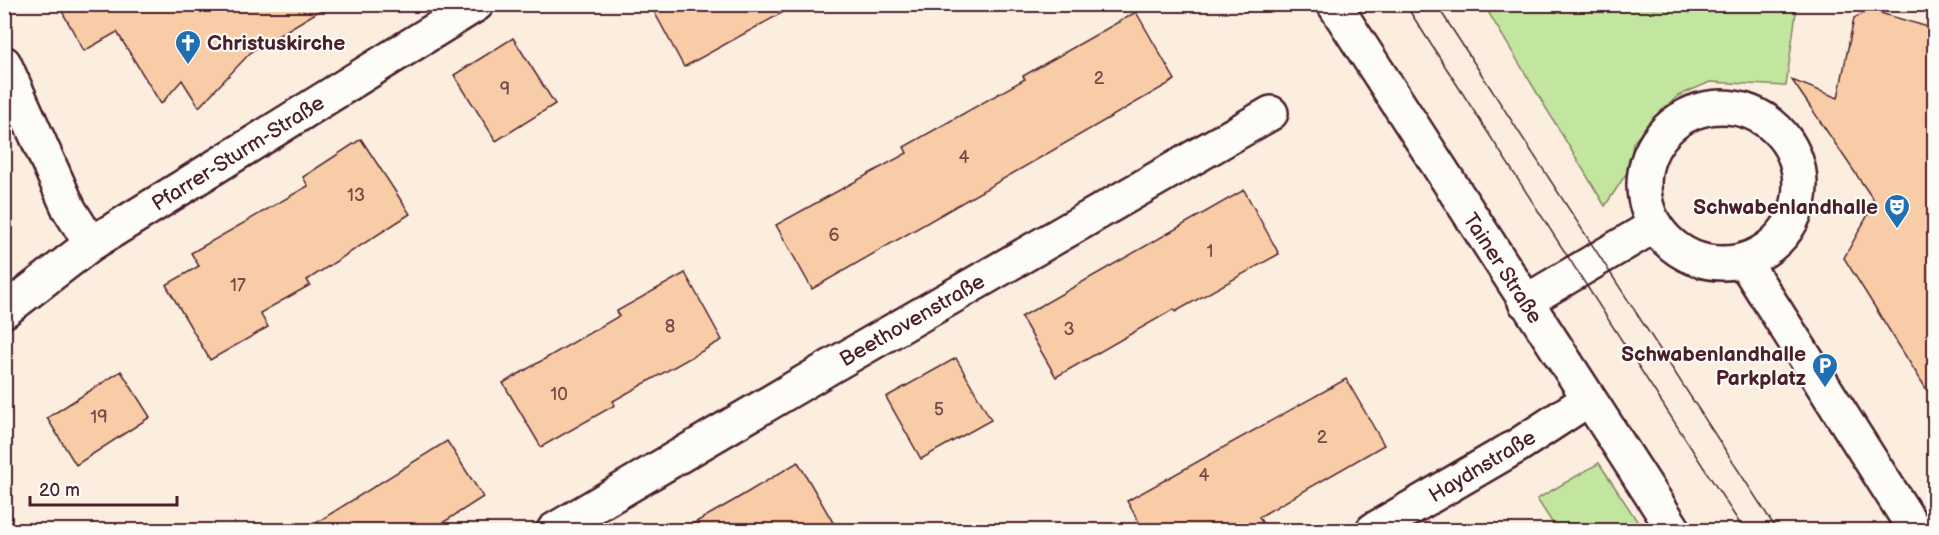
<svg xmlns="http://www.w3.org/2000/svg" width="1939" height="535" font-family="'Balsamiq Sans',sans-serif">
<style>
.green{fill:#c2e69f;stroke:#868265;stroke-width:1.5}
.building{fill:#f8cca7;stroke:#4a1f2b;stroke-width:1.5}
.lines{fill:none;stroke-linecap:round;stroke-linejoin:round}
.minor-casing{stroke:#4a1f2b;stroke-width:38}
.minor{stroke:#fdfcf7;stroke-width:33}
.tram{stroke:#4a1f2b;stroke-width:1.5}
.labels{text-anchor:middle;stroke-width:4.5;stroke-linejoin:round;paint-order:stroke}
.number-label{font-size:18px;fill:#764a4a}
.poi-label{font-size:21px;font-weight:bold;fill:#4a1f2b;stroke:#fdfcf7;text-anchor:end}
.street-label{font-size:21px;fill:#4a1f2b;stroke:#fdfcf7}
</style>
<rect width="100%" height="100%" fill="#fceedf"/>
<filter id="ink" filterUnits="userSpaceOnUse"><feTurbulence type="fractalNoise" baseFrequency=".0167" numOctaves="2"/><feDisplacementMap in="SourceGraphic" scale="12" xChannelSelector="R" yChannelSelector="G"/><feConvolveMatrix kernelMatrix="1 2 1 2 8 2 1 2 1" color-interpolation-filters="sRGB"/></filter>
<g filter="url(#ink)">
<path class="green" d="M1484 5H1797L1786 86 1710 82 1678 96 1654 118 1633 143 1630 168 1605 206Z
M1599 463 1643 530H1557L1537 499Z"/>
<path class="building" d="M58 4H331L252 51 199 107 182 80 161 104 117 32 84 51Z
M650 4H798L684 67Z
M1870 10 1935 29V403L1844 258 1875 202 1792 80 1838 98 1854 18Z
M1136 12 1175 80 812 289 776 225 907 153 904 147 1025 79 1023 76Z
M513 38 555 104 496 141 454 75Z
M361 139 410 214 307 280 310 285 260 313 268 327 210 360 166 285 199 266 191 253 308 186 303 177Z
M1244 190 1279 254 1175 312 1174 309 1056 377 1021 317Z
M685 273 722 340 613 401 615 405 541 447 503 383 619 316 617 311Z
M956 358 991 420 921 459 886 397Z
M121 371 150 417 76 465 47 418Z
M1346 379 1384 445 1259 517 1267 531H1144L1127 501Z
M447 441 483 497 430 531H303Z
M798 462 838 531H680L733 501Z"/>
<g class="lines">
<defs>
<path id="minor" d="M1334 4 1674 530
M4 63 69 209 91 244
M1644 185a78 78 0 1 1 156 0a78 78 0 1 1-156 0Z
M1744 261 1915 530
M1525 302 1654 226
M4 311 91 244 477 4
M554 530 830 367 1271 113
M1373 530 1517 446 1589 399"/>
</defs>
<use href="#minor" class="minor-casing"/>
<use href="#minor" class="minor"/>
<path class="tram" d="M1405 4 1744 530
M1436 4 1777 530"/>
</g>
</g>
<defs>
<symbol id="church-pin" viewBox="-11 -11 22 30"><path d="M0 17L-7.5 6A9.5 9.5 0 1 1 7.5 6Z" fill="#1f6fb2" stroke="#fdfcf7"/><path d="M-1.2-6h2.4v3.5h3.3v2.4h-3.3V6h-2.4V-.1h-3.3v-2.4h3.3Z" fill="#fff"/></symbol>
<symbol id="theatre-pin" viewBox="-11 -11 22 30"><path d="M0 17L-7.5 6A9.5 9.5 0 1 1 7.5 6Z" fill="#1f6fb2" stroke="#fdfcf7"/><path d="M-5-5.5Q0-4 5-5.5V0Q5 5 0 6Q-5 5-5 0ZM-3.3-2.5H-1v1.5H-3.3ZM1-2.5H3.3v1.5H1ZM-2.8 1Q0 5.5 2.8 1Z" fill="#fff"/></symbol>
<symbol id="parking-pin" viewBox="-11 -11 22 30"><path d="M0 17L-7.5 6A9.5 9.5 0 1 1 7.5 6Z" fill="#1f6fb2" stroke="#fdfcf7"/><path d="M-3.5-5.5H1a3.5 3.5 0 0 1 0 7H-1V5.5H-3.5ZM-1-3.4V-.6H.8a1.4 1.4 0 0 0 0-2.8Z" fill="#fff"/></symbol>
</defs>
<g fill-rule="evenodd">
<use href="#church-pin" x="173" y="28" width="30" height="40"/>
<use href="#theatre-pin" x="1882" y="192" width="30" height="40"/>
<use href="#parking-pin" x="1810" y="351" width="30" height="40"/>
</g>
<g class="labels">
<g class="number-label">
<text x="1099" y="84">2</text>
<text x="505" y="95">9</text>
<text x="964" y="163">4</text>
<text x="356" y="201">13</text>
<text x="834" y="241">6</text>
<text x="1210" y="257">1</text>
<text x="238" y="291">17</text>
<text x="670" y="332">8</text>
<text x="1069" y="335">3</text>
<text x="559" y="400">10</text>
<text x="939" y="415">5</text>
<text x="99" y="423">19</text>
<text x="1322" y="443">2</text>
<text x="1204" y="481">4</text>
</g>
<g class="poi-label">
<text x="207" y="50" text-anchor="start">Christuskirche</text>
<text x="1878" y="214">Schwabenlandhalle</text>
<text x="1806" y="361">Schwabenlandhalle<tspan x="1806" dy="24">Parkplatz</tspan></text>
</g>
<g class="street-label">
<text transform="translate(238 153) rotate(-32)" y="7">Pfarrer-Sturm-Straße</text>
<text transform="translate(1503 268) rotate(57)" y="7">Tainer Straße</text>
<text transform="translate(912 320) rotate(-30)" y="7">Beethovenstraße</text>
<text transform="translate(1482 466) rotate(-31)" y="7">Haydnstraße</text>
</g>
</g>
<rect width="1939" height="535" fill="none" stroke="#fdfcf7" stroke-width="24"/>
<rect x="12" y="12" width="1915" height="511" fill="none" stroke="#4a1f2b" stroke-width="2" filter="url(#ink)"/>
<path d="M30 496v9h147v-9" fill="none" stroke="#4a1f2b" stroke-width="3"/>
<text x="39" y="496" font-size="18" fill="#4a1f2b" stroke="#fdfcf7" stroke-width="4.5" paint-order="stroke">20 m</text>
</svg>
